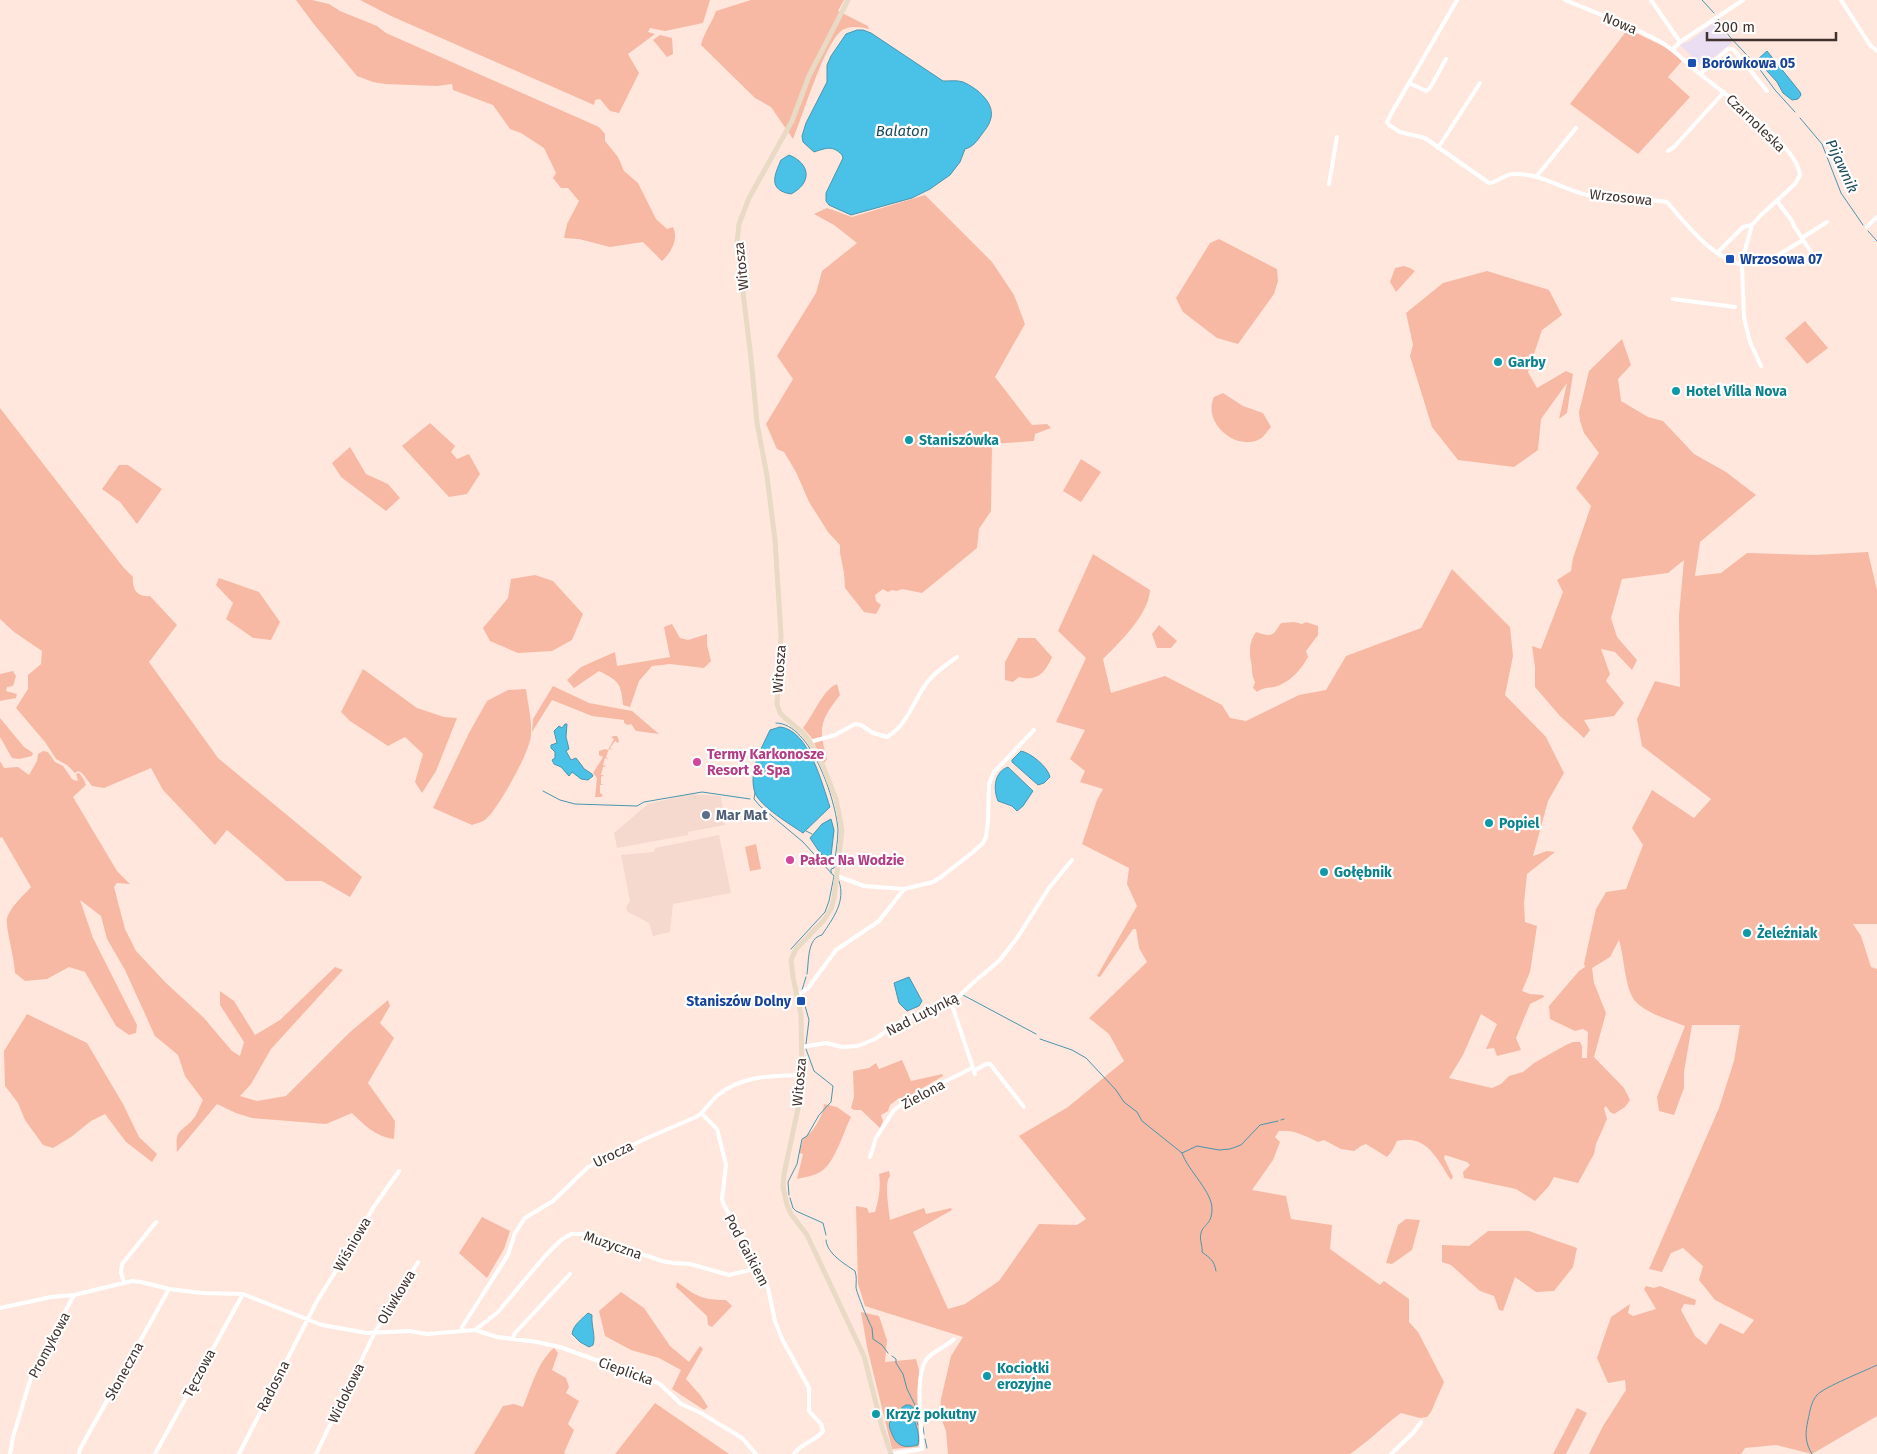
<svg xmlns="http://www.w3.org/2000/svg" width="1877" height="1454" font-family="'Fira Sans',sans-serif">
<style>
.commercial{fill:#e9def2}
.built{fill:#f5d9ce}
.green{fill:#f7b9a3}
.water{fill:#4ac1e6;stroke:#4896ae}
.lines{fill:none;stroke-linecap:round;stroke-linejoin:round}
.stream{stroke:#4896ae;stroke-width:1}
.street{stroke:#fff;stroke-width:4}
.secondary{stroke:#e8dac4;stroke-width:5}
.transit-dot{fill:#1a4fb4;stroke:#fff;stroke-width:2}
.culture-dot{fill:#0f9aa8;stroke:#fff;stroke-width:2}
.hotel-dot{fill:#d1479c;stroke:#fff;stroke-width:2}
.service-dot{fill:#5c6f8a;stroke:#fff;stroke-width:2}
.labels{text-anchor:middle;stroke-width:4.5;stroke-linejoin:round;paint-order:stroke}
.street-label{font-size:14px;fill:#42322d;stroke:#fff}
.transit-label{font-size:14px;font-weight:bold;fill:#164399;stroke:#fff;text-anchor:start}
.culture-label{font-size:14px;font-weight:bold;fill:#0d838f;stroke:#fff;text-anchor:start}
.hotel-label{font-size:14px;font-weight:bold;fill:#b23c85;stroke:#fff;text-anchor:start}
.service-label{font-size:14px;font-weight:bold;fill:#4e5e75;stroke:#fff;text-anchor:start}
.water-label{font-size:15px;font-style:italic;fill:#194b5b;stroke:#fff}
</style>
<rect width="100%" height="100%" fill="#ffe7de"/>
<path class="commercial" d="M1716 21 1732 43 1702 66 1680 45 1690 41Z"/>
<path class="built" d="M690 794 721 796 725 825 688 832V835L617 848 614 833 648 804Z
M719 835 731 893 673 904 670 932 653 936 649 923 628 912 626 907 630 901 621 855 654 852 655 848Z"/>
<path class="green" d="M296 0H312L329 4 340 11 377 26 386 33 599 127 605 134V141L618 157 624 171 638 183 656 219 667 229 673 227C679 239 671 253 662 261L643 242 610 247 579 239 564 238 567 224 579 201 568 188H561L553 178 556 173 544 148 521 133 510 129 493 105 453 90 452 84 437 86 385 84 373 82 357 76 313 23Z
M360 0H710L703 23 665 31 650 28 648 32 655 34 628 54 639 73 619 113 610 111 600 99 595 100 594 105 391 16Z
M751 0H844L838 11 868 26 869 29C860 27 848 25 840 32 823 48 803 115 793 139L771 107 755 98 701 45C704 32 712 23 716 11Z
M1628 29 1671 50 1682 61 1668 77 1690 97 1638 154 1570 104Z
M660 35 672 38 673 54 667 57 653 40Z
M925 195 992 262 1014 295 1025 324 995 377 1032 425 1047 424 1051 428 1035 434 1034 441 992 444 991 511 979 529 977 548 922 593 902 589 897 591 892 590 888 592 883 589 875 595 876 601 881 605 876 614 864 612 845 588 844 573 840 553V545L828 532 809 502 796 472 784 452 777 449 766 424 793 379 777 356 816 293 822 271 857 243 834 225 814 214 827 208 852 217Z
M1219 239 1277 269 1278 281 1274 294 1238 344 1217 338 1183 312 1176 298 1210 243Z
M1404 266 1410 268 1415 271 1396 292 1390 282 1395 268Z
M1487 271 1549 290 1562 315 1542 330 1528 372 1537 388 1566 371 1573 374 1567 413 1559 419 1567 383 1541 419 1538 450 1514 467 1458 460 1432 427 1410 356 1413 345 1406 313 1443 283Z
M1805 321 1828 348 1807 364 1785 338Z
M1622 339 1631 365 1618 379 1621 401 1648 417 1663 421 1694 454 1726 472 1756 495 1700 542 1695 576 1721 573 1747 553 1814 555 1868 552 1877 590V924H1853L1861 936 1871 967 1877 969V1416L1812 1454 1776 1445 1745 1448 1741 1454H1589L1603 1426 1626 1390 1625 1380 1608 1383 1597 1358 1611 1317 1630 1304 1628 1313 1633 1316 1656 1309 1644 1289 1646 1286 1654 1288 1660 1286 1696 1300 1695 1305 1684 1304 1681 1310 1695 1336 1706 1345 1720 1323 1743 1334 1754 1320 1715 1300 1699 1280 1703 1266 1683 1248 1671 1253 1662 1272 1649 1269 1719 1108 1734 1061 1740 1025H1692L1684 1072V1088L1674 1115 1659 1111 1657 1097 1685 1026C1670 1020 1647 1014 1635 1001 1625 989 1624 956 1619 940L1610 957 1592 968 1594 983 1606 1013 1594 1057 1624 1088 1630 1100 1625 1107 1614 1114 1610 1112 1606 1106 1604 1108 1607 1119 1596 1144 1594 1154 1578 1183 1554 1177 1549 1186 1535 1201 1516 1189 1464 1178 1463 1172 1470 1165 1467 1162 1445 1155 1444 1158 1453 1177 1451 1180C1437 1159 1427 1134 1397 1141L1392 1151 1387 1157 1366 1144 1361 1146 1354 1151 1341 1149 1324 1140 1318 1142C1306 1136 1293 1129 1279 1131L1275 1137 1280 1142 1273 1160 1252 1190 1286 1196 1291 1219 1332 1225 1330 1249 1380 1285 1384 1281 1409 1299V1322L1418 1332 1444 1382 1431 1412 1427 1417 1420 1418 1401 1413C1383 1426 1368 1442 1350 1454H948L946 1431 940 1415 941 1399 951 1356 963 1337 865 1306 858 1284 856 1206 867 1208 869 1213 875 1212C879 1200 881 1185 879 1174L889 1171 890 1176C884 1182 889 1210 890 1220L924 1208 926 1214 951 1208 952 1210 913 1232 948 1309 965 1304 999 1281 1039 1224 1077 1225 1086 1219 1019 1136 1068 1107 1124 1061 1109 1034 1089 1018 1147 962 1139 948 1136 929H1133L1100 977 1097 976 1137 906 1127 884 1129 868 1082 844 1097 800 1103 789 1080 782 1085 771 1070 759 1085 730 1056 722 1086 658 1058 631 1093 554 1150 590C1149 614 1120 642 1103 659L1111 693 1165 676 1222 705 1230 718 1246 721 1299 695 1326 690 1346 656 1421 628 1452 569 1510 627 1513 656 1505 695 1546 737 1564 773 1548 801 1533 856 1547 851 1555 852 1527 874 1524 903 1525 922 1537 926 1530 972 1522 991 1530 994 1543 995 1544 997 1530 1004 1516 1038 1521 1050 1497 1056 1494 1048 1486 1049 1497 1024 1481 1014 1463 1055 1449 1078 1492 1088 1501 1084 1509 1076 1523 1072 1534 1063 1566 1045 1573 1042H1580L1582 1046V1058H1587L1588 1032 1583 1029 1575 1031 1550 1019 1549 1006 1579 971 1585 967 1584 964 1596 909 1606 892 1626 889 1643 845 1632 828 1652 790 1694 818 1711 799 1642 746 1637 719 1655 681 1680 687 1679 615 1684 560 1668 573 1622 579 1611 618 1617 637 1637 660 1632 670 1615 652 1601 649 1610 674 1606 681 1624 703 1614 716 1584 720 1590 730 1584 738 1560 716 1535 687V667L1532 646 1541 649 1563 592 1557 580 1571 571 1573 558 1591 506 1576 488 1599 453 1584 433 1580 421 1579 412 1589 371Z
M1223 393 1243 406 1263 413 1271 427C1268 430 1264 437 1260 439 1235 452 1202 422 1214 397Z
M0 408 123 567 133 577C132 588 136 598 150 596L177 625 149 662 218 758 362 877 350 897 322 881H286L227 830 215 845 163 790 151 768 104 788 92 786 82 773 78 771 75 773 67 765 56 759 45 742 16 708 28 689V675L41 664 42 651 14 632 0 619Z
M430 423 455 446 451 452 457 459 469 454 480 474 467 494 449 497 402 446Z
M350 447 366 474 388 484 400 498 386 511 341 477 332 463Z
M1081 459 1101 472 1081 502 1063 491Z
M119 465H128L162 489 137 524 120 502 102 489Z
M535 575 553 581 583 614 572 640 552 651 518 653 490 641 483 628 508 598 511 579Z
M219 578 259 592 280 622 271 640 253 638 226 619 233 603 216 585Z
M1294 622 1302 624 1306 622 1318 626V635L1306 651 1308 657C1302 668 1293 679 1280 685 1273 689 1264 686 1257 692L1253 688 1255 682C1251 674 1253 671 1251 662 1249 652 1249 642 1256 632 1273 638 1273 635 1281 623Z
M672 624 680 638 688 640 707 634V645L711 661 704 668 670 664 652 666 639 681 630 707 623 705C621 683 619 681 599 671L574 688 567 680 581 667 615 652 617 666 670 657 664 627Z
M1159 625 1177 641 1171 648H1157L1152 634Z
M1018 638H1035L1052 657C1045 673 1037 682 1019 677L1013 682 1005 680V662Z
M363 669 417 708 444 717 457 718 436 771 422 793 415 782 423 754 405 737 388 746 350 721 341 712Z
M13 671 16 676 13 686 7 687 6 691 17 694 16 698 0 701V674Z
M837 684 840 695C820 721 818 727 827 759L824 763 811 737 803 728C813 716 823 689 837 684Z
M553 686 589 703 632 711 659 734 636 731 631 724 628 725 624 723V720L592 716 552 700 532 732 533 719Z
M526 689C528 704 532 720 531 735 531 750 498 809 486 819 483 822 477 823 472 825L433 808 469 733 487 701 508 690Z
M0 718 24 747 33 753 32 756 19 759 12 758 0 737Z
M614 736H617L619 741 618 743 615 741 610 748 613 750 609 749 606 757 609 759 605 758 603 765 606 766 603 767 601 775H604L601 777V784L604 785H600V793L603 795 601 797H595L597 778 593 773 603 757 599 755V751L605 749 608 750 614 739 611 737Z
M43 751 48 752 55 762 63 766 72 779 76 781 78 780 76 774 79 773 83 778 86 785 73 797 117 871 130 884 117 883 114 887 125 929 136 951 165 982 204 1018 232 1051 240 1056 244 1042 220 1005V991L234 1001 255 1035 280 1020 335 967 343 970 271 1049 251 1084 240 1096 257 1101 286 1096 349 1033 388 1000 390 1006 380 1023 394 1038 368 1083 395 1121 394 1139C376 1137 364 1125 352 1113L326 1124 252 1118 236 1113 217 1104 177 1152C175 1127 181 1134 194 1118 198 1113 200 1105 203 1100L185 1076 178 1055 155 1036 125 970 107 939 101 916 80 900 93 938 137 1025 136 1033 129 1035 116 1026 85 972 69 967 47 979 25 981 15 973C15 960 5 926 7 918 11 906 23 896 31 887L2 837 0 838V761L4 768 18 767 29 775 37 761 38 754Z
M756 844 761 869 750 871 745 847Z
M27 1014 87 1043 123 1104 139 1137 157 1154 152 1162 126 1142 105 1114 91 1121 71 1137 53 1148 43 1145 25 1120 18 1103 5 1086 4 1051Z
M902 1060 911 1081 938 1075 942 1074 943 1076 904 1099 899 1098 890 1105 888 1111 881 1115 883 1121 880 1128 861 1110H854L851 1108 854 1097 853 1071 869 1068 876 1063 879 1069Z
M824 1104 837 1107 851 1117C844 1131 835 1161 823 1170 815 1176 806 1177 797 1179L803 1154 799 1153 803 1139C813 1133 823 1116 824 1104Z
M482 1217 510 1231 504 1249 487 1278 459 1253Z
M1406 1219 1420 1220 1412 1250 1392 1264 1386 1263 1398 1225Z
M1488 1231H1529L1577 1248 1573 1267 1554 1291 1536 1292 1515 1277 1503 1311 1499 1310 1494 1296 1480 1291 1451 1265 1442 1262V1245L1469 1246Z
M677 1282C696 1296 702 1300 726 1300L732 1306 712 1327 708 1325 707 1316 676 1287Z
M621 1292 644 1308 670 1346 689 1362 700 1346 703 1349 686 1379 701 1396 708 1407 704 1410 672 1389 681 1370 659 1358 631 1350 605 1336 599 1311Z
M861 1312 879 1316 887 1340 885 1362 916 1359 919 1370 918 1405 920 1441 918 1447 892 1449 867 1347Z
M554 1348 558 1353 552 1370 566 1378 569 1387 566 1393 579 1401 568 1424 574 1430 564 1453 566 1454H474L503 1406 514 1404 523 1407C531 1388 538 1361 554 1348Z
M655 1403 729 1454H615Z
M1577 1408 1587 1413 1566 1454H1553Z"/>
<path class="water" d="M857 30H863L871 33 943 81C950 81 957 80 963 82 977 88 997 104 990 121 989 125 985 130 982 134 977 141 973 147 965 149L960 162 950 175 930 189 912 198 851 215 829 205 826 201V193L843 158 842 155C833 145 826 148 814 152L803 142 802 136 806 123 827 82V65L831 56 846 34Z
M1767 51 1800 92 1801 95 1798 99 1792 100 1783 93 1777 82 1757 60Z
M789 155C811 164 812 183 791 194 768 190 774 176 781 160Z
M565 724H567L566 737 569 749 566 751 571 760 576 758 583 767V768L592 774 593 776 588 780 581 779 572 772 569 776 561 767 554 764 552 760 555 758V752L551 748V745L557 743 554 731 559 726 562 728Z
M780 727C809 730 822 784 830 807L803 833C791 825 760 806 755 793 748 772 761 749 770 730Z
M1021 751C1031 753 1048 767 1050 777L1044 783 1038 785 1012 762V760Z
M1008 767 1033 791 1023 806 1017 811 1012 806 998 801C993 789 994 772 1008 767Z
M831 819 834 830 830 865 818 850 810 838 822 824Z
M909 977 922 1001 919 1006 907 1011 899 1003 894 983Z
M588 1313 592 1315C591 1325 596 1337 593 1345L589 1347 580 1342 572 1334C573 1325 582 1319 588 1313Z
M906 1405H910L914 1408C912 1425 921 1428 918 1445 905 1448 897 1447 892 1434 891 1431 888 1426 890 1422 892 1417 901 1407 906 1405Z"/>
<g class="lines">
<path class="stream" d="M1702 0 1714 13
M1718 19 1729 36 1758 67 1775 90 1795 112
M1800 118 1822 144 1841 193 1863 225
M1868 231 1877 241
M776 723C811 723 836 801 838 830 838 842 835 856 834 868L831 869V873
M543 791 560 800 575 804 637 806 644 802 702 792 750 799
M755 793 754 799 760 806 803 842 834 876 829 901 825 912 791 949
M806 831 812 834
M807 974C809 961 807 938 822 935 833 918 846 902 839 881
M802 990 806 977
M802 995 809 1020 806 1044
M963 995 1036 1034
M944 1002 957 996
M1040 1039 1072 1050 1086 1058 1116 1090 1124 1102 1137 1112 1142 1121 1182 1153 1197 1146 1219 1150 1230 1149 1241 1145 1260 1125 1278 1121
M1281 1120 1284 1119
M1182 1153C1188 1171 1213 1192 1212 1210 1211 1226 1204 1223 1201 1233 1199 1240 1203 1246 1202 1252 1211 1259 1214 1260 1216 1271
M789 1195 788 1182 797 1164 802 1139 807 1136 819 1115 831 1102 833 1086 814 1071 806 1049
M790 1198 793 1208 796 1211 823 1223 826 1235
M826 1240C827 1254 845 1264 855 1271 857 1278 856 1281 856 1287 856 1292 870 1325 872 1328L873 1339 882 1345 888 1353
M892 1356 896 1359V1363L903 1374 907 1389 915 1405 916 1417
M917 1422 918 1425
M923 1427 924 1434
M925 1439 927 1448
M1812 1454C1805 1443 1805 1433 1808 1420 1810 1411 1811 1402 1817 1395 1824 1387 1865 1371 1877 1365"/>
<path class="street" d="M1457 0 1391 114 1387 122 1389 125 1400 132 1425 138 1489 183C1498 182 1504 174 1514 174 1540 173 1562 189 1587 195 1613 201 1641 197 1667 202 1689 227 1709 255 1742 265
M1565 0C1596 13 1630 25 1659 41 1675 50 1686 63 1700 74 1725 94 1797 145 1800 175L1795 184 1760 216 1752 225 1745 250 1742 265 1744 317 1750 342 1761 366
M1651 0 1680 42
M1841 0 1870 45 1877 51
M1673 49 1680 42 1743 0
M1700 74 1728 49H1733L1767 91
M1409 83 1426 91 1430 88 1446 59
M1438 148 1480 83
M1668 151 1674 147 1724 92
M1536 177 1576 128
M1329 184 1337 137
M1777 201 1792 221 1794 226 1819 264
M1867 227 1877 217
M1802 238 1827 222
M1717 253 1743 227 1752 225
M1778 255 1803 240
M1673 299 1735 307
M810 742 835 735 855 724 861 725 873 733 887 737C909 724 914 698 929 680 937 671 947 664 957 657
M837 876 864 886 904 889 933 882 941 877 973 852 983 843 986 837 988 821 989 784 994 772 1034 730
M797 994 801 993 808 988 836 950 879 921 904 889
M951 1002 975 1074
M802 1047 826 1043 842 1047 858 1046 875 1039 900 1022 955 1000 975 981 999 961 1017 938 1049 888 1072 860
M974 1071 986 1064H990L1024 1107
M702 1114 717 1129 726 1165 722 1199 723 1203 768 1288 775 1321 782 1339 809 1388V1411L821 1424 823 1431C816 1441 801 1443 794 1454
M870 1157 876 1138 894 1110 906 1101 972 1068
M124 1283 121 1272 122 1264 156 1222
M0 1308 51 1297 74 1295 132 1281 141 1282 169 1289 202 1293 243 1294 322 1325 367 1333 409 1331 427 1334 475 1330 497 1337 537 1342 560 1347 654 1381 660 1384 681 1404 701 1413 742 1438 756 1454
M463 1330 462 1327 508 1255 515 1233 525 1218 553 1201 588 1167 647 1138 696 1117C705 1112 710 1101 718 1095 743 1075 772 1076 802 1075
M475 1330 498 1312 545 1256 561 1240 571 1234H584L662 1261 673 1263 690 1264 729 1275 758 1268
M512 1339 515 1333 570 1274
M10 1454 13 1437 32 1374 74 1295
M79 1454 80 1449 169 1289
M155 1454 243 1294
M239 1454 317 1301 354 1242 373 1208 399 1171
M316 1454 375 1332 418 1262
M891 1454 922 1449C922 1427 914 1378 926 1360 932 1351 946 1347 954 1339
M1391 1454 1413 1433 1421 1422"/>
<path class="secondary" d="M848 0 809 76 792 121 749 198 739 224 737 243 751 358 757 423 767 476 775 540 781 635 777 704 780 713 785 718 803 733 810 742 823 766 836 799 842 830 834 898 831 909 824 920 796 949 791 960 793 977 801 1015 802 1075 800 1099 784 1174 783 1187 787 1205 791 1214 807 1235 864 1356 882 1427 891 1454"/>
</g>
<g class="transit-dot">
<rect x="1687" y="58" width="10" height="10" rx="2.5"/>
<rect x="1725" y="254" width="10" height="10" rx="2.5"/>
<rect x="796" y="996" width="10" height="10" rx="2.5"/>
</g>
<g class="culture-dot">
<circle cx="1498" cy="362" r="5"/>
<circle cx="1676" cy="391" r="5"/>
<circle cx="909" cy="440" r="5"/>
<circle cx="1489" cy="823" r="5"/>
<circle cx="1324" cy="872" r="5"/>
<circle cx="1747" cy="933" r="5"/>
<circle cx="987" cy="1376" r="5"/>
<circle cx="876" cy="1414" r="5"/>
</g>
<g class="hotel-dot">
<circle cx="697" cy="762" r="5"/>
<circle cx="790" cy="860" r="5"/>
</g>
<circle class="service-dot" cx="706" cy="815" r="5"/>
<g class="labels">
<g class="street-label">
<text transform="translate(1620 23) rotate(22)" y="5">Nowa</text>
<text transform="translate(1756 123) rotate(44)" y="5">Czarnoleska</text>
<text transform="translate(1621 197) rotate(6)" y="5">Wrzosowa</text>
<text transform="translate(741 266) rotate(-96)" y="5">Witosza</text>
<text transform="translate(779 669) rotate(-86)" y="5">Witosza</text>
<text transform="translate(922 1014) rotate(-27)" y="5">Nad Lutynką</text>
<text transform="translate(799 1082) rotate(-85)" y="5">Witosza</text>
<text transform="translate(923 1094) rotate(-28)" y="5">Zielona</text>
<text transform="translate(613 1154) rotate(-26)" y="5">Urocza</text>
<text transform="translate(352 1244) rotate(-60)" y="5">Wiśniowa</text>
<text transform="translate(613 1245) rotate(19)" y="5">Muzyczna</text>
<text transform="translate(747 1250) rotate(62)" y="5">Pod Gaikiem</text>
<text transform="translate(396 1297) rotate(-59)" y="5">Oliwkowa</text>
<text transform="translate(49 1345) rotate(-62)" y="5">Promykowa</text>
<text transform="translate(124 1371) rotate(-61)" y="5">Słoneczna</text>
<text transform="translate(626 1371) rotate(20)" y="5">Cieplicka</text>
<text transform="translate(199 1373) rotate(-62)" y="5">Tęczowa</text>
<text transform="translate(273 1386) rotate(-63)" y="5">Radosna</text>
<text transform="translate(346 1393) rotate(-64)" y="5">Widokowa</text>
</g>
<g class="transit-label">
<text x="1702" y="68">Borówkowa 05</text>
<text x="1740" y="264">Wrzosowa 07</text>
<text x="791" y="1006" text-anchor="end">Staniszów Dolny</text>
</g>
<g class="culture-label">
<text x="1508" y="367">Garby</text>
<text x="1686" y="396">Hotel Villa Nova</text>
<text x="919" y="445">Staniszówka</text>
<text x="1499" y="828">Popiel</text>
<text x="1334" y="877">Gołębnik</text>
<text x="1757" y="938">Żeleźniak</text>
<text x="997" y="1373">Kociołki<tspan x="997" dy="16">erozyjne</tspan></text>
<text x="886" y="1419">Krzyż pokutny</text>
</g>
<g class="hotel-label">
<text x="707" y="759">Termy Karkonosze<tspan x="707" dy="16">Resort &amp; Spa</tspan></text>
<text x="800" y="865">Pałac Na Wodzie</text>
</g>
<g class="service-label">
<text x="716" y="820">Mar Mat</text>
</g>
<g class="water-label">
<text x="902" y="136">Balaton</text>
<text transform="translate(1842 166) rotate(65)" y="5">Pijawnik</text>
</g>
</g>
<path d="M1707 32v8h129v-8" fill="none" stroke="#42322d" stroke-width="2.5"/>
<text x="1714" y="32" font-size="15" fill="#42322d" stroke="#ffffff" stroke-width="4" paint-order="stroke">200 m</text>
</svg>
